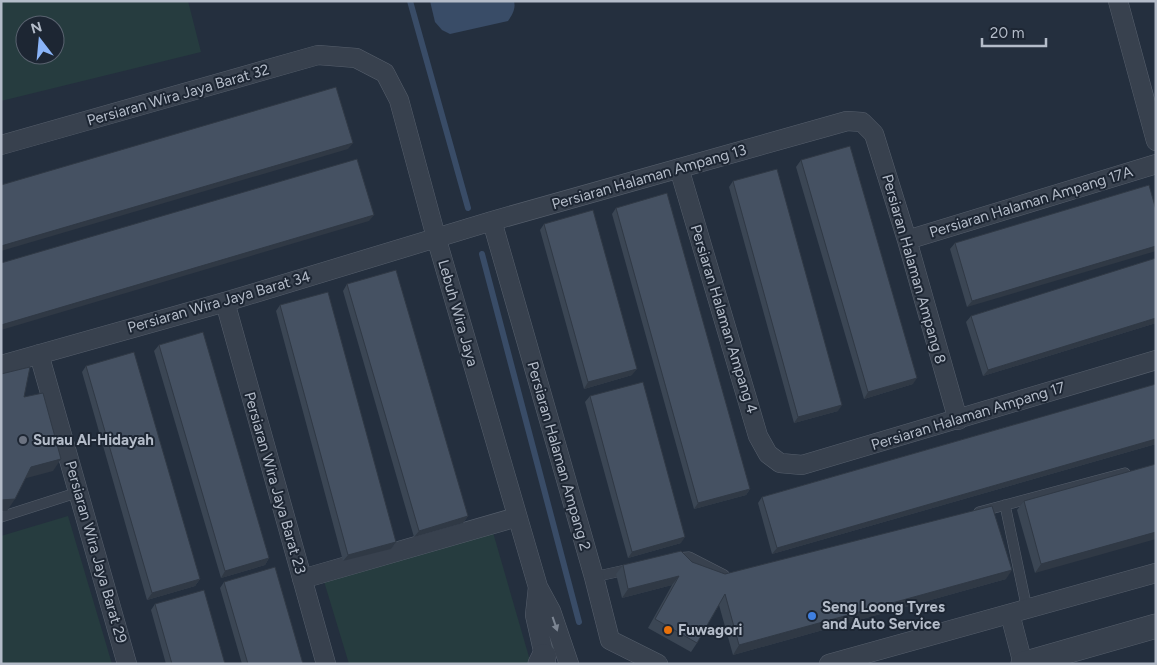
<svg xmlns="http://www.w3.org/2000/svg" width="1157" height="665" font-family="Figtree,sans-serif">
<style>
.green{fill:#263c3f;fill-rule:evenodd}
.water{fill:#394c67}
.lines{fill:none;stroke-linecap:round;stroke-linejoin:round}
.stream{stroke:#394c67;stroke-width:6}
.service-casing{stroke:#565f6c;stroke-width:11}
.minor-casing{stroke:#565f6c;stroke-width:20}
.tertiary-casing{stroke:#565f6c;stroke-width:25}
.service{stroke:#38414e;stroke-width:10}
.minor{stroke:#38414e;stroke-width:19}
.tertiary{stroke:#38414e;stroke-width:24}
.wall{fill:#3b4654}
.shaded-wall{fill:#303945}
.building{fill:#455162;stroke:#303945}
.oneway{fill:#7c8592}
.worship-dot{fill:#6b7280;stroke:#1d2633;stroke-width:2}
.shop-dot{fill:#3f7fe0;stroke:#1d2633;stroke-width:2}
.food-dot{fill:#e8710a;stroke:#1d2633;stroke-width:2}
.labels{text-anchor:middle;stroke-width:4;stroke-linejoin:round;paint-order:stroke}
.street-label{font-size:15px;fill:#b4bcc9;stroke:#1d2633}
.poi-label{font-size:15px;font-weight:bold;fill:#b4bcc9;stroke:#1d2633;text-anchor:start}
</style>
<rect width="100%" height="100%" fill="#242f3e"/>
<path class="green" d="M1 1H188L201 52 1 101ZM25 25H55V55H25Z
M68 516 112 664H1V536Z
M492 529 531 664H349L323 578Z"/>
<path class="water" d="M430 1H514C516 9 512 15 508 21L450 34 442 30 435 22Z"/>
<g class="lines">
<path class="stream" d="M410 1 468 208
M482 254 579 622"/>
<defs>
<path id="service" d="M1005 505 1027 609
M979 512 1125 473
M1 517 79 492
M675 558 689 557 724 575
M594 577 630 569"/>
<path id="minor" d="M1118 1 1156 141
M1 145 318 55 356 58 385 73 399 100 436 237 538 587 551 611 569 664
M679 168 758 436 768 454 780 463 802 465 1156 360
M492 221 594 577 610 640 658 664
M907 240 1156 164
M225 302 326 664
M39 354 127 664
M1 365 225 302 492 221 847 121 862 122 874 134 907 240 958 420
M302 579 517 517
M538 587 535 615 546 664
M1010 614 1023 664
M829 664 1156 573"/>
<path id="tertiary" d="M540 664 544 656
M1023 664 1156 626"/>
</defs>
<use href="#service" class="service-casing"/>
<use href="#minor" class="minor-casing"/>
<use href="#tertiary" class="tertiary-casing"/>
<use href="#service" class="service"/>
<use href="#minor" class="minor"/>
<use href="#tertiary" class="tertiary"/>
</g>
<path class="wall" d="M801 160 913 384 864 399 796 167Z
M733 181 838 411 794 423 729 187Z
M1149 185 967 307 950 249 955 243Z
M616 208 750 489 746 495 694 509 612 214Z
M544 224 632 375 584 389 540 230Z
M1156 258V323L983 376 966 322 971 316Z
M347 284 468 516 463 523 414 537 343 291Z
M280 305 396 542 391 549 343 561 276 311Z
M159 345 269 558 265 565 221 578 154 351Z
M86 366 200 579 195 586 147 600 82 372Z
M1156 384V444L772 554 758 503 762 497Z
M590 396 681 543 628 558 585 402Z
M1156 464 1035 573 1017 510 1024 501Z
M692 562 725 574 1006 579 733 655 719 605 697 643 691 652 648 628 672 585 622 598 616 574 623 565Z
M224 582 303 664H242L220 588Z
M155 604 225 664H166L151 610Z"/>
<path class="shaded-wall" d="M353 143 348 149 1 251V246Z
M374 215 369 221 1 330V325Z
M1156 246V251L967 307 972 301Z
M1156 318V323L983 376 988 370Z
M637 369 632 375 584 389 588 382Z
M917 378 913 384 864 399 868 392Z
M842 405 838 411 794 423 798 417Z
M1156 439V444L772 554 777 548Z
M61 459 53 471 23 479 31 467Z
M750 489 746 495 694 509 698 503Z
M15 499 7 511H1V500Z
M468 516 463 523 414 537 419 531Z
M1156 532V539L1035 573 1041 564Z
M685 537 681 543 628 558 632 552Z
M396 542 391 549 343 561 348 555Z
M269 558 265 565 221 578 225 571Z
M1012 570 1006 579 733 655 739 645Z
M679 576 672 585 622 598 628 589Z
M200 579 195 586 147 600 152 593Z"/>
<path class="building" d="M336 87 353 143 1 246V185Z
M850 146 917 378 868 392 801 160Z
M357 159 374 215 1 325V263Z
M777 169 842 405 798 417 733 181Z
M1149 185 1156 210V246L972 301 955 243Z
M667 193 750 489 698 503 616 208Z
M593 210 637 369 588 382 544 224Z
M1156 258V318L988 370 971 316Z
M396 270 468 516 419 531 347 284Z
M328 292 396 542 348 555 280 305Z
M203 332 269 558 225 571 159 345Z
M134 352 200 579 152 593 86 366Z
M30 367 24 397 43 393 61 459 31 467 15 499 1 500V374Z
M643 382 685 537 632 552 590 396Z
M1156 384V439L777 548 762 497Z
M1156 464V532L1041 564 1024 501Z
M992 506 1012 570 739 645 725 594 697 643 655 619 679 576 628 589 623 565 681 551 692 562 725 574Z
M275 567 303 664H248L224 582Z
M204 590 225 664H172L155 604Z"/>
<defs><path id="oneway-solid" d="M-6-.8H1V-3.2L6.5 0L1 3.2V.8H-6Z" transform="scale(1.25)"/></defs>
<use class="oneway" href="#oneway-solid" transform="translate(555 624) rotate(71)"/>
<circle class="worship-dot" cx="23" cy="440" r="5"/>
<circle class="shop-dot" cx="812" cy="616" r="5"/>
<circle class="food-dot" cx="668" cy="630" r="5"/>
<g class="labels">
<g class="street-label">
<text transform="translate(178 95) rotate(-16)" y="5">Persiaran Wira Jaya Barat 32</text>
<text transform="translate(649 177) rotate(-16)" y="5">Persiaran Halaman Ampang 13</text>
<text transform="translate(1031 202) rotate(-17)" y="5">Persiaran Halaman Ampang 17A</text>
<text transform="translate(914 269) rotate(74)" y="5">Persiaran Halaman Ampang 8</text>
<text transform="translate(219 302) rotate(-16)" y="5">Persiaran Wira Jaya Barat 34</text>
<text transform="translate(458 313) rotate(74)" y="5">Lebuh Wira Jaya</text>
<text transform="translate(724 319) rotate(73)" y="5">Persiaran Halaman Ampang 4</text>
<text transform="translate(968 416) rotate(-17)" y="5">Persiaran Halaman Ampang 17</text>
<text transform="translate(559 456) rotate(74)" y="5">Persiaran Halaman Ampang 2</text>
<text transform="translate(275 483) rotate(74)" y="5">Persiaran Wira Jaya Barat 23</text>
<text transform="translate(96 552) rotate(74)" y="5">Persiaran Wira Jaya Barat 29</text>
</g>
<g class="poi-label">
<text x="33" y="445">Surau Al-Hidayah</text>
<text x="822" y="612">Seng Loong Tyres<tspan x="822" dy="17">and Auto Service</tspan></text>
<text x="678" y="635">Fuwagori</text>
</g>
</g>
<rect width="1157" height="665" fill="none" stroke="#b4bcc9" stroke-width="5"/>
<g transform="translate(40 40) rotate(344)"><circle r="24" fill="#1d2633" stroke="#59626f"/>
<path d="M0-4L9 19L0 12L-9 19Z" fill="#8ab4f8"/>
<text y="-8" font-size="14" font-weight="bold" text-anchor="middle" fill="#b4bcc9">N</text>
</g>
<path d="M982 38v8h64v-8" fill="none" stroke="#b4bcc9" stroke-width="2.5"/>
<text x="990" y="38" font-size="15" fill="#b4bcc9" stroke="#1d2633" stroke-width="4" paint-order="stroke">20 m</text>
</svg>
